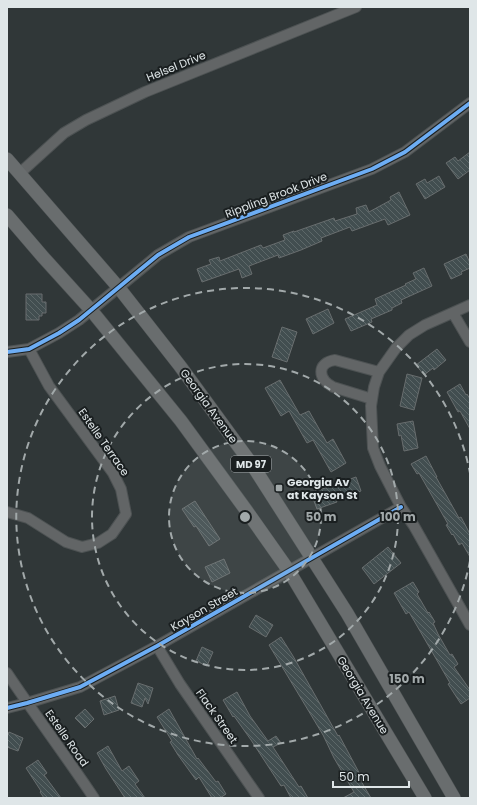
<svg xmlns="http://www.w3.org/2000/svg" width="477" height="805" font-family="Poppins,sans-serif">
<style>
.building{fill:url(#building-back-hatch);stroke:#686d6e}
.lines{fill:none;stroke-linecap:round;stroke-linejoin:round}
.minor-casing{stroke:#4d5253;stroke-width:12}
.major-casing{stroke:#4d5253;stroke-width:14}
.minor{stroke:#626566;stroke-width:10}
.major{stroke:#696d6e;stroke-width:13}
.cycleway-casing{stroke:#1a1f20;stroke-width:6}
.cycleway{stroke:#6dadf4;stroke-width:4}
.ring{fill:none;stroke:#a2a9aa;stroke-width:2;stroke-dasharray:7 5}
.poi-dot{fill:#a2a9aa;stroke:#1a1f20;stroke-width:1.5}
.labels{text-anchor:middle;stroke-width:4;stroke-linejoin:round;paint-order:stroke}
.shield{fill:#1a1f20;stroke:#a4aaac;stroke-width:1}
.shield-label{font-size:10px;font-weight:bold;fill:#dfe6e8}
.street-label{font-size:11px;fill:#dfe6e8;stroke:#1a1f20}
.poi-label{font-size:11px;font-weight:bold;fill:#dfe6e8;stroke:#1a1f20;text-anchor:start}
.centre{fill:#a2a9aa;stroke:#1a1f20;stroke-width:2}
.ring-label{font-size:12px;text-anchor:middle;font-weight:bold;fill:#a2a9aa;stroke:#1a1f20;stroke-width:4;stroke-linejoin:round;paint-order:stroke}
</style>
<defs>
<pattern id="building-back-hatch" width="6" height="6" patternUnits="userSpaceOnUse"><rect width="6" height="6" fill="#424e50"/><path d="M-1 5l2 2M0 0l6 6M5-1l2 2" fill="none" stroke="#5d6869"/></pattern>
</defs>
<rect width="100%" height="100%" fill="#303738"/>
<path class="building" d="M470 152V170L458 179 446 163 455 157 458 161Z
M439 176 445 187 425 199 416 184 425 179 427 183Z
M399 192 410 215 388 225 385 219 352 231 350 227 321 238 322 241 301 250 279 258 278 255 249 266 252 274 242 278 239 269 202 282 197 269 211 264 209 260 219 257 220 261 261 245 263 248 285 240 283 235 294 231V232L334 218 335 221 357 214 356 208 366 205 369 212 391 200 390 197Z
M466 254 470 263V268L461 272 462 274 451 279 444 264Z
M424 268 432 286 401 300 402 303 392 308V310L371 319 372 322 351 331 345 319 377 305 375 299 406 285 405 284 416 279 413 273Z
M26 294H42V302H46V313H42V316H39V320H26Z
M328 309 334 323 313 334 306 319Z
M282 327 297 332 287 362 272 357Z
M437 349 446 360 434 370 433 368 424 375 416 365Z
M407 374 422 378 414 410 400 406Z
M280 380 300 415 309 411 327 443 333 439 346 463 331 472 313 440 307 443 289 411 281 416 265 388Z
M460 384 466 395 467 394 470 399V429L460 411 458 412 447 392Z
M413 421 418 448 404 451 401 435 399 436 397 424Z
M426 456 437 477H436L459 518 461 517 470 534V557L462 543 459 545 453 534 452 535 446 525 448 524 419 473 417 474 411 464Z
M356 477 361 491 336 500 337 502 317 509 311 493Z
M195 501 220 539 209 546 196 526 194 527 182 509Z
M388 547 401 563 374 584 362 568Z
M224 559 230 573 212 582 205 567Z
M413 582 419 592 417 594 428 613 429 612 435 622 433 623 438 634 450 655 452 654 458 664 454 667 470 690V698L461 704 448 684 450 683 409 612 406 614 394 593Z
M256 615 273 625 266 637 249 627Z
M281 637 293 656 338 736 339 735 363 780 361 781 371 798H343L354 792 334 758 323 735 269 645Z
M202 647 213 652 207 666 196 661Z
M138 683 153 688 148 704 145 698 142 707 131 703Z
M237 692 250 716 268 741 276 736 281 743 273 747 299 787 301 786 308 798H291L284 785 281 786 251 740 234 716 233 717 223 700Z
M115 696 119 710 104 715 100 701Z
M85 709 94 719 85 728 75 718Z
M169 709 197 759 198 758 216 782 218 781 226 794 220 798H212L199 777 196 780 178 755 170 742 172 741 157 717Z
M9 732 23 738 18 751 7 747V737Z
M108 746 122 771 129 766 139 781 135 784 145 798H125L106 769 97 753Z
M38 760 47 773 44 775 61 798H44L40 792 41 791 26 768Z"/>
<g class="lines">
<defs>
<path id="minor" d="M20 173 64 133 86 120 145 92 356 7
M470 305 425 325 409 335 396 348 379 372 374 387 371 406 373 448 380 466 401 507 414 526 470 625
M453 313 470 342
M7 352 29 349 59 333 79 320 158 255 189 237 372 169 405 152 470 103
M372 399 333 387C318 379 316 363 335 360L379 372
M7 512 28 518 66 542 82 547 98 543 112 534 126 514 121 489 113 473 49 386 29 349
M157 646 180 684 259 798
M7 673C35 715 66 756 94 798
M7 708 27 703 80 687 157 646 401 507"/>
<path id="major" d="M7 159 119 288 180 366 253 466 347 613 454 798
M7 215 43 257 91 310 181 421 246 510 289 571 425 798"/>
</defs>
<use href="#minor" class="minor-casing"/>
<use href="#major" class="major-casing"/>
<use href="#minor" class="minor"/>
<use href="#major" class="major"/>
<defs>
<path id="cycleway" d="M7 352 29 349 59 333 79 320 158 255 189 237 372 169 405 152 470 103
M7 708 27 703 80 687 157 646 401 507"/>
</defs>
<use href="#cycleway" class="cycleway-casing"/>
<use href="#cycleway" class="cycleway"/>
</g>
<circle cx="245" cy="517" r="76" fill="#a2a9aa" fill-opacity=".12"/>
<g class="ring">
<circle cx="245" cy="517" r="76"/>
<circle cx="245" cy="517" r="153"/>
<path d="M470 561A229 229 0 1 1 470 473"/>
</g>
<rect class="poi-dot" x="275" y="484" width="8" height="8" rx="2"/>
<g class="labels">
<rect class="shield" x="231" y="456" width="40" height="16" rx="3"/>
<g class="shield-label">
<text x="251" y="468">MD 97</text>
</g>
<g class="street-label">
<text transform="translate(176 66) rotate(-22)" y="4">Helsel Drive</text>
<text transform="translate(276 195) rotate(-21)" y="4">Rippling Brook Drive</text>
<text transform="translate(209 406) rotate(54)" y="4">Georgia Avenue</text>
<text transform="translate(104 442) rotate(55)" y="4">Estelle Terrace</text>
<text transform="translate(204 609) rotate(-30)" y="4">Kayson Street</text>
<text transform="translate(363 695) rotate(59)" y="4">Georgia Avenue</text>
<text transform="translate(217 716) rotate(55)" y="4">Flack Street</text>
<text transform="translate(67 738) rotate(55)" y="4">Estelle Road</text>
</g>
<g class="poi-label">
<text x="287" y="486">Georgia Av<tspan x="287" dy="13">at Kayson St</tspan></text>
</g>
</g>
<circle cx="245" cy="517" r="6" class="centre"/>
<g class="ring-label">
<text x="321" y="521">50 m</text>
<text x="398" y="521">100 m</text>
<text x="407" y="683">150 m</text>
</g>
<rect width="477" height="805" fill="none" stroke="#dfe6e8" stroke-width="16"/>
<path d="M333 781v6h76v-6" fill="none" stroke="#dfe6e8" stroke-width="2"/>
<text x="339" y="781" font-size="12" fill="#dfe6e8" stroke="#1a1f20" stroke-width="3" paint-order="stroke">50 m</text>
</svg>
